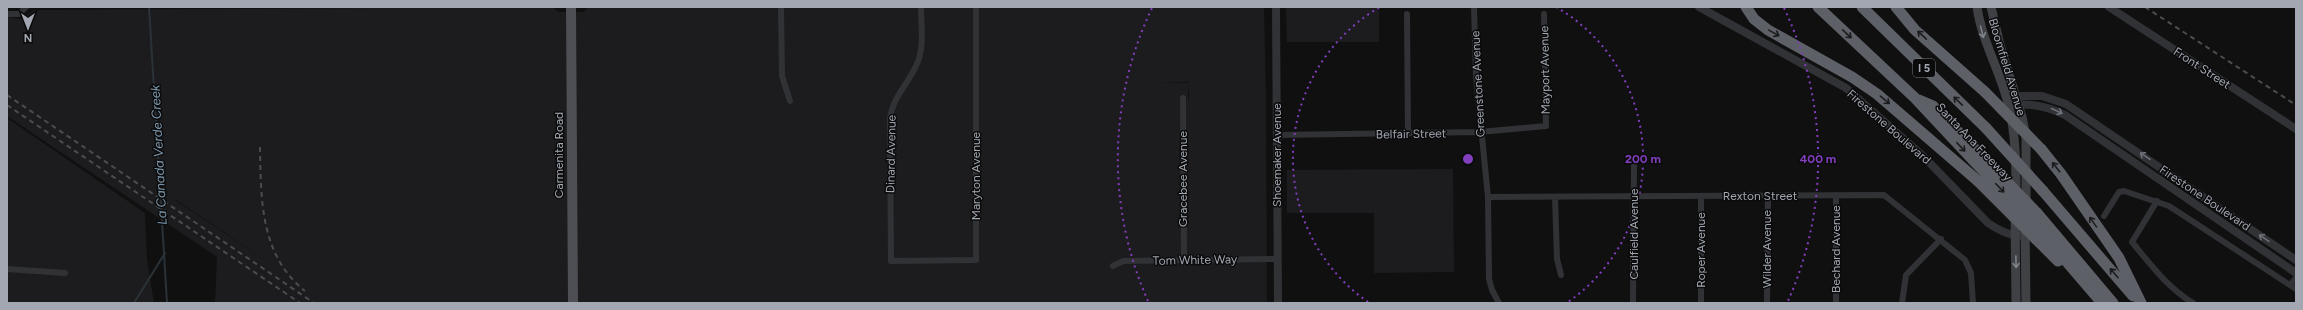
<svg xmlns="http://www.w3.org/2000/svg" width="2303" height="310" font-family="Figtree,sans-serif">
<style>
.built{fill:#1c1c1e;fill-rule:evenodd}
.lines{fill:none;stroke-linecap:round;stroke-linejoin:round}
.stream{stroke:#2a3238;stroke-width:2}
.minor{stroke:#313235;stroke-width:6}
.tertiary{stroke:#313235;stroke-width:8}
.secondary{stroke:#3f4145;stroke-width:9}
.primary{stroke:#4d4f54;stroke-width:10}
.motorway{stroke:#5d6066;stroke-width:11}
.rail{stroke:#4a4c50;stroke-width:2;stroke-dasharray:5 4;stroke-linecap:butt}
.motorway-bridge{stroke:#5d6066;stroke-width:11}
.oneway{stroke:#7f838b}
.oneway2{stroke:#1b1c1e}
.oneway3{stroke:#6f7279}
.ring{fill:none;stroke:#813ebd;stroke-width:2;stroke-dasharray:2 4}
.labels{text-anchor:middle;stroke-width:3;stroke-linejoin:round;paint-order:stroke}
.shield{fill:#0b0b0c;stroke:#757880;stroke-width:1}
.shield-label{font-size:11px;font-weight:bold;fill:#a2a7b1}
.street-label{font-size:12px;fill:#a2a7b1;stroke:#0b0b0c}
.water-label{font-size:13px;font-style:italic;fill:#7a95aa;stroke:#0b0b0c}
.centre{fill:#813ebd;stroke:#0b0b0c;stroke-width:2}
.ring-label{font-size:12px;text-anchor:middle;font-weight:bold;fill:#813ebd;stroke:#0b0b0c;stroke-width:3;stroke-linejoin:round;paint-order:stroke}
</style>
<rect width="100%" height="100%" fill="#101011"/>
<path class="built" d="M553 7 558 12H584L587 8 648 7H1264L1266 99H1189L1188 82 1159 83H1188V99H1266L1267 303H215L217 257 7 116V17L22 19 34 10ZM175 199 287 275 175 200Z
M1286 7H1379V42H1287Z
M7 118 145 213 147 259 154 303H7Z
M1453 169 1454 272 1374 273V213H1287V170Z"/>
<g class="lines">
<path class="stream" d="M149 7 167 303
M134 303 165 253"/>
<path class="minor" d="M781 7 782 76 790 101
M921 7C921 26 925 48 916 66 908 84 892 98 890 119L891 261 976 260V7
M1474 7 1476 76 1488 197 1489 279 1492 290 1499 303
M7 14H19L26 7
M1407 14 1408 134
M1183 98 1184 259
M1277 135 1480 132 1546 126 1544 14
M1836 195V303
M1701 196V303
M1488 197 1884 195 1965 260 1971 273 1973 303
M1555 197 1557 259 1561 275
M2157 201 2132 242C2151 265 2167 287 2193 303
M2104 216 2119 192 2124 191 2169 206 2296 289
M1113 266 1123 261 1278 259
M7 269 65 273
M2290 285 2296 278
M1633 303 1634 165
M1767 303 1768 196
M1902 303 1906 275 1941 239"/>
<path class="tertiary" d="M1276 7 1278 303
M1699 7 1846 88 1923 156 1988 223C2000 231 2010 236 2025 236
M2109 7 2296 129
M2010 96H2042L2066 104 2296 260
M2013 105C2032 103 2049 107 2065 115L2296 273"/>
<path class="secondary" d="M1977 7C1982 42 2001 72 2009 107 2016 136 2016 166 2016 196
M1991 7 2000 45 2022 117 2026 137V206
M2015 214 2016 303
M2025 224 2026 303"/>
<path class="primary" d="M571 7 573 303"/>
<path class="motorway" d="M1746 7 1754 19 1768 30 1852 77 1877 94 1978 181
M1818 7 1915 98 1973 160
M1862 7 1986 128
M1896 7 1915 30 1985 92
M1919 100 1933 106 1981 155
M2041 149 2061 174 2119 258 2141 303
M2043 191 2133 296
M2037 213 2113 303
M2037 227 2102 303
M2036 239 2058 261"/>
<path class="rail" d="M2145 7 2296 105
M7 95 314 303
M7 105 300 303
M260 147C261 200 260 255 305 291"/>
<path class="motorway-bridge" d="M1985 92 2041 149
M1986 128 2043 191
M1981 155 2037 213
M1973 160 2037 227
M1978 181 2036 239"/>
</g>
<defs><path id="oneway-shaft" d="M-6 0H5M1.5-3L5.5 0L1.5 3" fill="none" stroke-width="1.6" stroke-linecap="round" stroke-linejoin="round"/></defs>
<g class="oneway">
<use href="#oneway-shaft" transform="translate(1982 32) rotate(76)"/>
<use href="#oneway-shaft" transform="translate(2016 262) rotate(89)"/>
</g>
<g class="oneway2">
<use href="#oneway-shaft" transform="translate(1774 33) rotate(29)"/>
<use href="#oneway-shaft" transform="translate(1847 34) rotate(43)"/>
<use href="#oneway-shaft" transform="translate(1922 35) rotate(-137)"/>
<use href="#oneway-shaft" transform="translate(1885 100) rotate(40)"/>
<use href="#oneway-shaft" transform="translate(1958 101) rotate(-136)"/>
<use href="#oneway-shaft" transform="translate(1961 147) rotate(46)"/>
<use href="#oneway-shaft" transform="translate(2056 167) rotate(-128)"/>
<use href="#oneway-shaft" transform="translate(2000 188) rotate(46)"/>
<use href="#oneway-shaft" transform="translate(2093 222) rotate(-125)"/>
<use href="#oneway-shaft" transform="translate(2114 273) rotate(-131)"/>
</g>
<g class="oneway3">
<use href="#oneway-shaft" transform="translate(2057 111) rotate(25)"/>
<use href="#oneway-shaft" transform="translate(2145 156) rotate(-146)"/>
<use href="#oneway-shaft" transform="translate(2264 238) rotate(-146)"/>
</g>
<g class="ring">
<path d="M1368 302A175 175 0 0 1 1380 7M1556 7A175 175 0 0 1 1568 302"/>
<path d="M1148 301A350 350 0 0 1 1152 8M1784 8A350 350 0 0 1 1788 301"/>
</g>
<g class="labels">
<rect class="shield" x="1913" y="59" width="22" height="18" rx="3"/>
<g class="shield-label">
<text x="1924" y="72">I 5</text>
</g>
<g class="street-label">
<text transform="translate(2007 67) rotate(73)" y="4">Bloomfield Avenue</text>
<text transform="translate(2202 68) rotate(33)" y="4">Front Street</text>
<text transform="translate(1545 70) rotate(-91)" y="4">Mayport Avenue</text>
<text transform="translate(1478 84) rotate(-93)" y="4">Greenstone Avenue</text>
<text transform="translate(1889 127) rotate(41)" y="4">Firestone Boulevard</text>
<text transform="translate(1411 134) rotate(-1)" y="4">Belfair Street</text>
<text transform="translate(1974 142) rotate(46)" y="4">Santa Ana Freeway</text>
<text transform="translate(891 154) rotate(-89)" y="4">Dinard Avenue</text>
<text transform="translate(559 155) rotate(-90)" y="4">Carmenita Road</text>
<text transform="translate(1277 155) rotate(-90)" y="4">Shoemaker Avenue</text>
<text transform="translate(976 176) rotate(-90)" y="4">Maryton Avenue</text>
<text transform="translate(1183 179) rotate(-90)" y="4">Gracebee Avenue</text>
<text x="1760" y="200">Rexton Street</text>
<text transform="translate(2205 198) rotate(34)" y="4">Firestone Boulevard</text>
<text transform="translate(1634 234) rotate(-90)" y="4">Caulfield Avenue</text>
<text transform="translate(1767 249) rotate(-90)" y="4">Wilder Avenue</text>
<text transform="translate(1836 249) rotate(-90)" y="4">Bechard Avenue</text>
<text transform="translate(1701 250) rotate(-90)" y="4">Roper Avenue</text>
<text transform="translate(1195 260) rotate(-1)" y="4">Tom White Way</text>
</g>
<g class="water-label">
<text transform="translate(158 155) rotate(-93)" y="5">La Canada Verde Creek</text>
</g>
</g>
<circle cx="1468" cy="159" r="6" class="centre"/>
<g class="ring-label">
<text x="1643" y="163">200 m</text>
<text x="1818" y="163">400 m</text>
</g>
<rect width="2303" height="310" fill="none" stroke="#a2a7b1" stroke-width="16"/>
<g transform="translate(28 28) rotate(180)" stroke="#0b0b0c" stroke-width="3" paint-order="stroke">
<path d="M0-3L7 15L0 10L-7 15Z" fill="#a2a7b1"/>
<text y="-6" font-size="11" font-weight="bold" text-anchor="middle" fill="#a2a7b1">N</text>
</g>
</svg>
